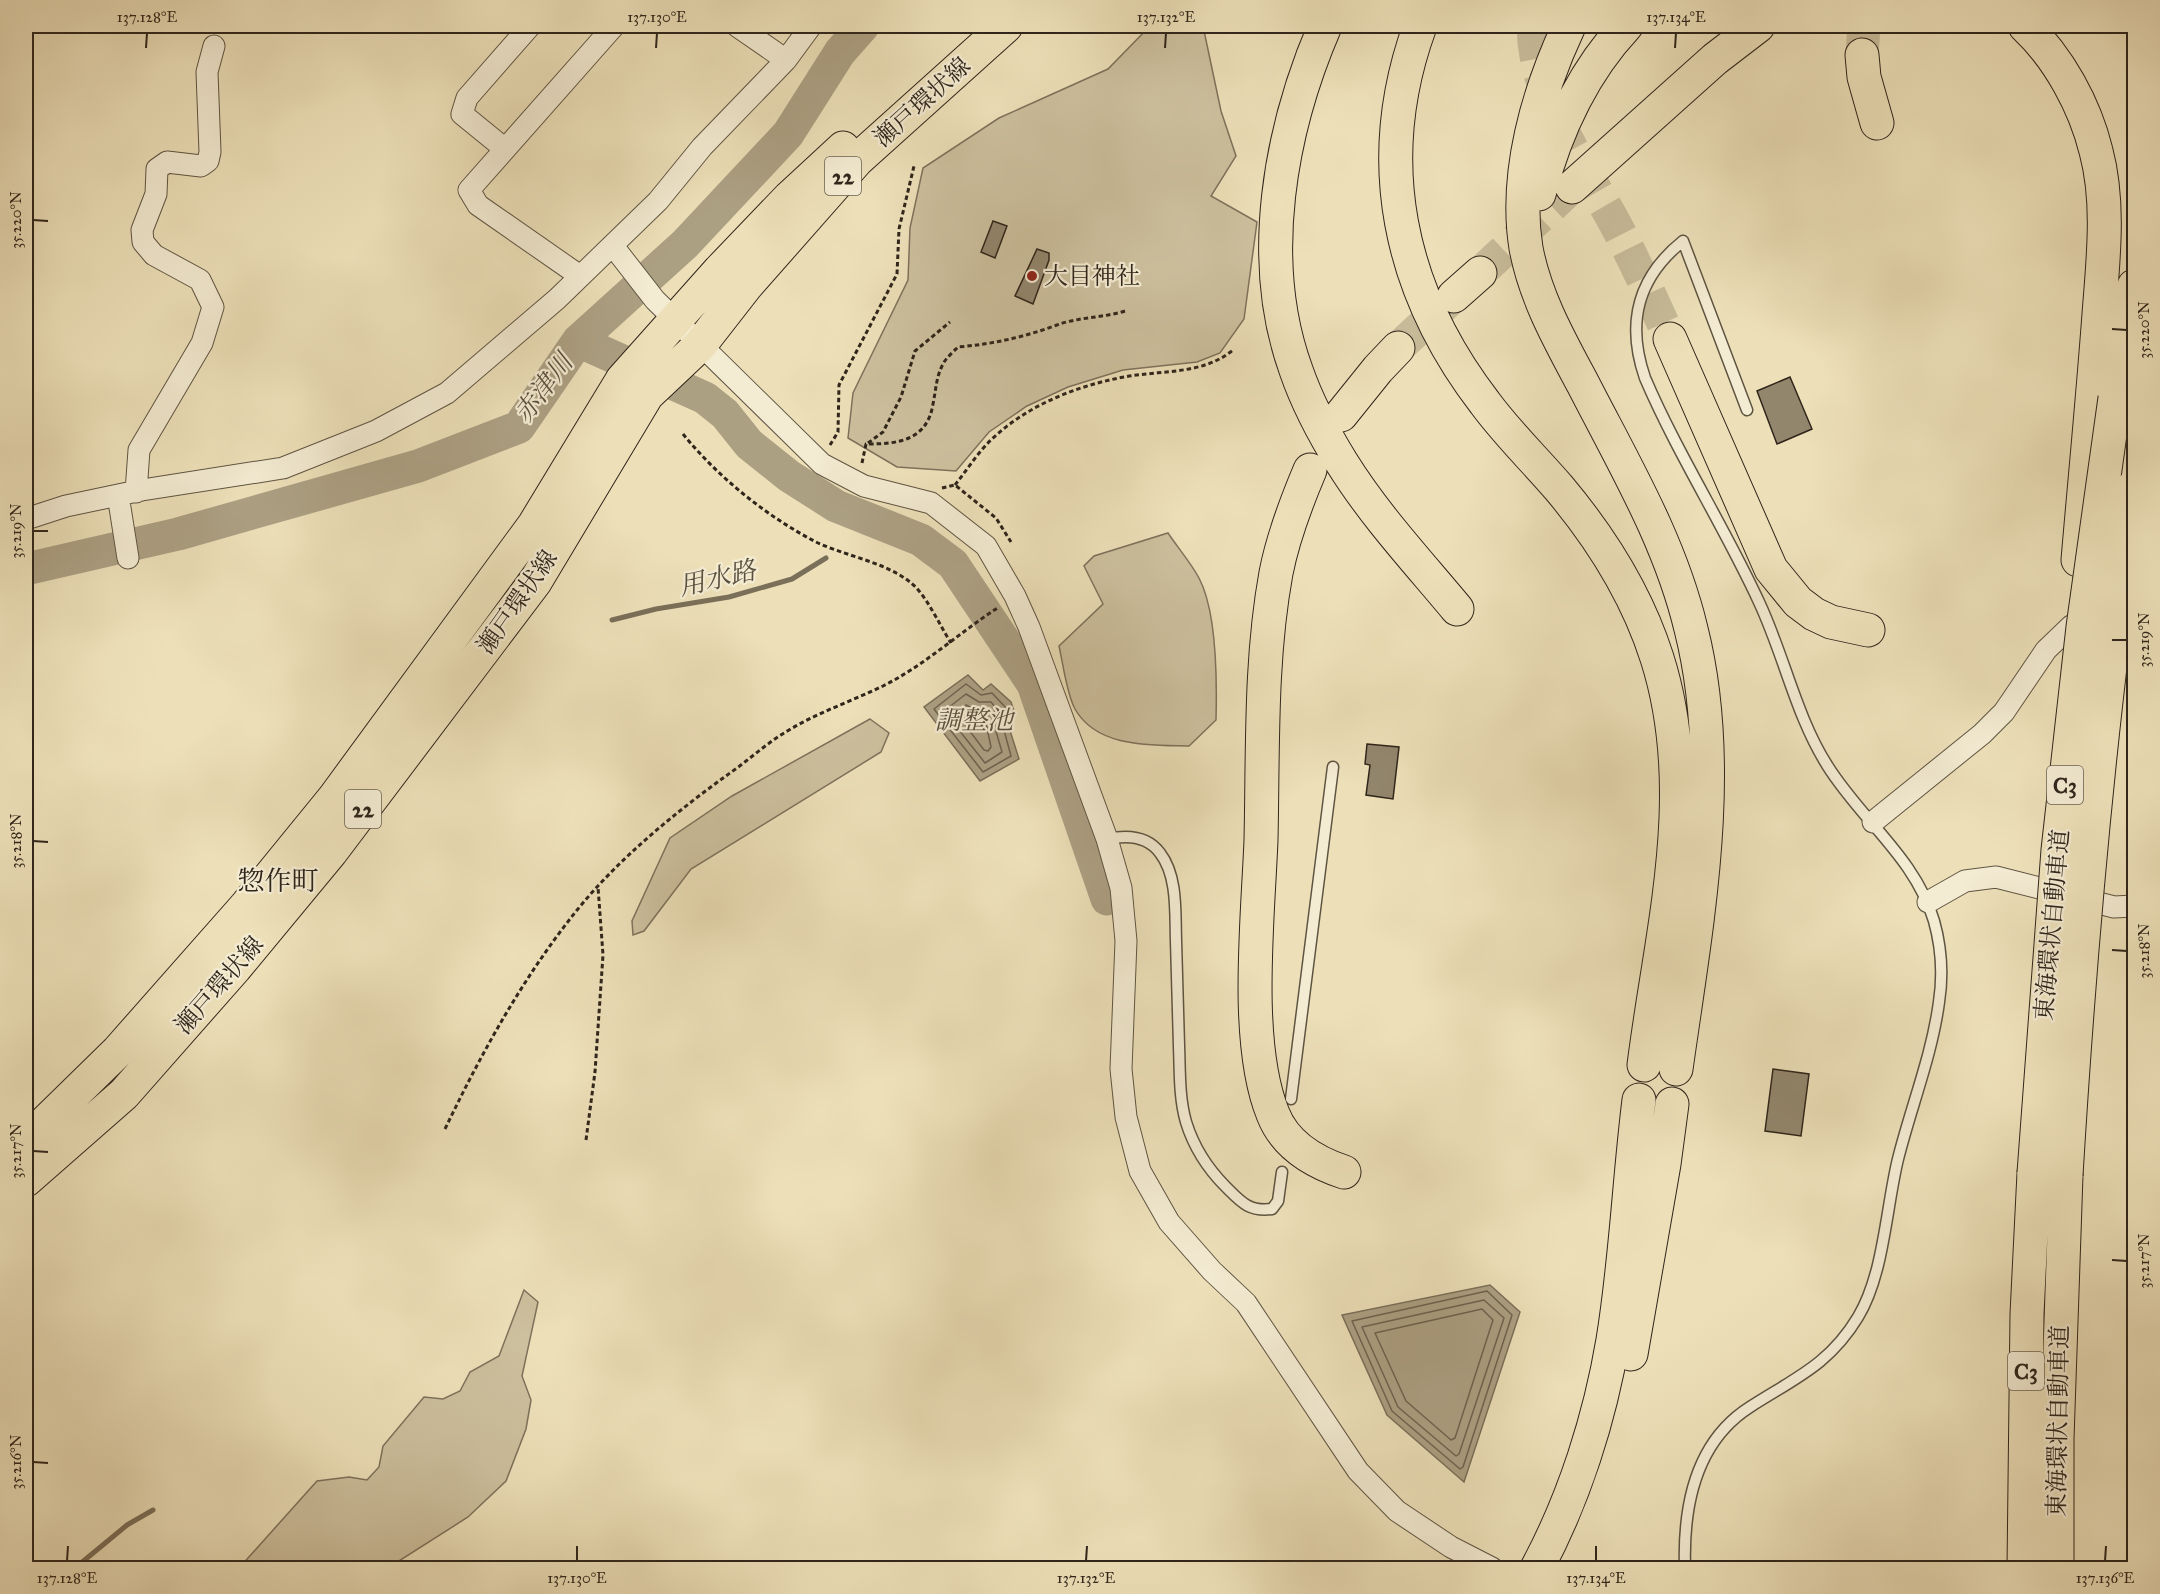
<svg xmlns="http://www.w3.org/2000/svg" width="2160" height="1594" font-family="'IM FELL Great Primer','Noto Serif JP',serif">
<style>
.green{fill:#cdc09e;stroke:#7e725c;stroke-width:1.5}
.water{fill:#aca083;stroke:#7a6f59;stroke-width:1.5}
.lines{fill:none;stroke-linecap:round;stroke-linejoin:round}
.shore{stroke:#6e624f;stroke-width:1.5}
.stream{stroke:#7a6f59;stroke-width:5}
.river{stroke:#aca083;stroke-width:33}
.building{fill:#92866d;stroke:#2f251b;stroke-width:1.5}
.highway-tunnel{stroke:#c7bb99;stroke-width:33;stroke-dasharray:33 16;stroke-linecap:butt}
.lane-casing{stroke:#5e5442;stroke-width:13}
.street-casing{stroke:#5e5442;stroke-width:23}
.primary-casing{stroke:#2f251b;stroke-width:35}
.highway-casing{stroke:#2f251b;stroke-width:35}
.path{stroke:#2f251b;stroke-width:3;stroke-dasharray:4.5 3;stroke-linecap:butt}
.lane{stroke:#f3ebd2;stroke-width:10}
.street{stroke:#f3ebd2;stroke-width:21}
.primary{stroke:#ede0b9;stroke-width:33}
.highway{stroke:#ede0b9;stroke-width:33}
.highway-bridge-casing{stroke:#2f251b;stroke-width:35;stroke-linecap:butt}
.highway-bridge{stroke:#ede0b9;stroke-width:33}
.ticks{fill:none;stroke:#2f251b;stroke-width:2}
.poi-dot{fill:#8f2418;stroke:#f3ebd2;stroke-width:2}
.labels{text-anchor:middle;stroke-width:4.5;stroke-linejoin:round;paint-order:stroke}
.shield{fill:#f3ebd2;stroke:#6a6052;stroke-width:1.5}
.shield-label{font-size:22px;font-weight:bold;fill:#2f251b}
.street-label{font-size:24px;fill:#2f251b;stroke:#f3ebd2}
.poi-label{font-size:24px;fill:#2f251b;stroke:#f3ebd2;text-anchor:start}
.water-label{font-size:26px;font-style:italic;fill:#5b503f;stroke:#f3ebd2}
.quarter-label{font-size:27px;fill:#2f251b;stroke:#f3ebd2}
.neatline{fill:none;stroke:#2f251b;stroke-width:2}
.ticks-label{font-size:15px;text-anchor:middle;fill:#2f251b}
</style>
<rect width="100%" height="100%" fill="#ede0b9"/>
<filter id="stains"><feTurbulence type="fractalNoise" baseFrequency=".00333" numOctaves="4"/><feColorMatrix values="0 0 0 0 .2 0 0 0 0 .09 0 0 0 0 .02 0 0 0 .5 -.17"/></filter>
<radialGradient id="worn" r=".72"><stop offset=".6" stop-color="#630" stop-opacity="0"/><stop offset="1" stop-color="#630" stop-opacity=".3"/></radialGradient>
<path class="green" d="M1150 26H1203L1221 111 1236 156 1211 196 1257 222 1244 319 1220 353 1197 362 1123 370 1068 387 1027 406 989 432 956 471 897 467 848 438 853 393 908 280 910 228 923 168 999 118 1108 69Z
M1168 533C1178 548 1191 563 1199 578 1217 612 1217 682 1216 720L1189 746C1151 745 1097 748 1075 709 1067 695 1063 664 1059 646L1103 604 1084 566 1094 556Z
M870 719 889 733 881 752 691 869 644 931 633 935 632 921 670 838 732 796Z
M524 1290 538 1302 522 1376 531 1400 526 1429 506 1481 468 1517 388 1568H239L317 1481 349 1477 367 1480 379 1467 383 1446 424 1397 443 1399 460 1391 470 1372 499 1356Z"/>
<path class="water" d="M968 675 983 690 991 684 1011 702 1015 714 1006 718 1019 759 980 781 924 707Z
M1490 1285 1520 1312 1464 1482 1387 1415 1342 1315Z"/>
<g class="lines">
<path class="shore" d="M966 684 981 695 992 693 1007 709 1001 719 1011 756 983 772 934 709Z
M966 694 979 702H991L996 708 993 721 1002 752 985 763 944 711Z
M966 705 984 714 991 747 988 751 984 750 957 714Z
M1487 1291 1512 1315 1463 1467 1460 1469 1392 1411 1352 1321Z
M1484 1300 1504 1318 1459 1454 1456 1456 1398 1407 1362 1327Z
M1482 1309 1493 1320 1455 1438 1451 1440 1406 1401 1375 1333Z"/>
<path class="stream" d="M612 620 656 609 729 597 792 579 826 558
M75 1568 127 1525 153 1510"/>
<path class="river" d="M578 341 705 398 725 414 749 444 789 476 836 506 921 540 953 564 1033 684 1107 899
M26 569 178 534 418 466 519 427 578 341 685 244 788 134 840 52 863 26"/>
</g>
<path class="building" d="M993 221 1007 226 995 258 981 252Z
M1037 249 1049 253V260L1033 304 1015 296Z
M1790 377 1812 429 1777 444 1757 391Z
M1367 744 1399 747 1393 799 1366 795 1370 765 1365 764Z
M1773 1069 1809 1074 1801 1136 1765 1131Z"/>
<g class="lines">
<path class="highway-tunnel" d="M1533 26C1534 102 1585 166 1619 231 1637 266 1654 303 1670 339
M1862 55 1864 26
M1480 273 1572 187
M1398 348 1453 297"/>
<defs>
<path id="lane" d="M1107 839C1126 835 1147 835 1160 853 1178 876 1175 914 1176 941 1177 976 1178 1011 1179 1046 1180 1071 1179 1098 1186 1122 1194 1148 1208 1169 1226 1187 1241 1202 1249 1212 1272 1209L1278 1201 1282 1172
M1291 1099 1333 767
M1685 1568C1683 1508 1695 1442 1750 1407 1795 1378 1829 1365 1858 1317 1884 1274 1886 1208 1898 1159 1911 1107 1932 1055 1939 1002 1943 976 1941 946 1934 921 1915 857 1861 820 1827 765 1796 716 1784 655 1759 602 1724 526 1678 455 1645 378 1626 323 1637 278 1683 241L1747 410"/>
<path id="street" d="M737 26 786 60
M505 149 462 114 467 98 530 26
M613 246 655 300 822 464 864 486 931 503 986 546 1015 596 1029 627 1107 839 1121 888 1126 941 1121 1069 1126 1117 1140 1171 1169 1222 1212 1271 1246 1303 1358 1471 1397 1511 1451 1547 1492 1568
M580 276 478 205 469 190 614 26
M136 492 139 450 202 343 213 307 200 280 154 255 143 242 142 230 156 194 157 169 167 162 201 166 208 161 210 152 207 72 214 46
M118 495 128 558
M26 519 66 506 142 490 283 468 376 431 447 393 557 299 658 201 702 147 786 60 811 26
M1873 822 1982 734 2004 712 2046 650 2071 626
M1928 902 1965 881 1996 877 2114 907 2134 906"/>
<path id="primary" d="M26 1141 118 1051 246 906 334 798 534 525 622 380 720 270 790 197 843 148
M26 1180 124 1094 235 968 331 852 535 582 647 395 700 345 746 286 857 160 1006 26"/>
<path id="highway" d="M1325 26C1280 130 1256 260 1296 370 1307 402 1324 434 1342 463 1375 516 1418 562 1457 609
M1420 26C1371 160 1398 290 1485 403 1507 433 1534 459 1559 488 1601 538 1637 595 1657 658 1700 793 1661 930 1644 1065
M1569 26C1538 92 1514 174 1526 248 1535 297 1560 341 1583 384 1624 464 1670 541 1691 629 1727 771 1696 926 1676 1069
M2025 26C2059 58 2085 106 2096 151 2110 203 2103 261 2099 314 2093 396 2085 478 2078 560
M1862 55 1864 77 1877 123
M1572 187 1715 59 1758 26
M1539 194C1555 133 1583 72 1626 26
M1454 296 1480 273
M1670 339 1771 569 1798 602 1814 614 1831 622 1868 630
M2115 398 2134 286
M1341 415 1378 369 1398 348
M1310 470C1296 503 1283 537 1276 573 1260 660 1263 751 1261 840 1258 918 1244 1043 1273 1114 1285 1145 1314 1162 1344 1172
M1631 1354 1664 1164 1672 1104
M1537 1568C1574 1499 1600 1418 1613 1340 1626 1261 1629 1180 1639 1100
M2024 1568 2027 1314 2034 1173
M2057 1568V1439L2066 1175"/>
</defs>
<use href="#lane" class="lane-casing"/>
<use href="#street" class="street-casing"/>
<use href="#primary" class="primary-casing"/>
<use href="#highway" class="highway-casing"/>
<path class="path" d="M683 434C718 477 765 515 814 541 844 556 883 561 910 582 926 594 940 626 951 643
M868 443 883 432 901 397 915 351 950 322
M830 445 838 432 839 385 897 274 899 229 914 166
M862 463 866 444C898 444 927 441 933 404 936 390 936 377 943 364 946 358 953 352 958 347 994 344 1024 337 1057 325 1078 317 1103 318 1125 311
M955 485C967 470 978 452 992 439 1028 405 1076 386 1124 377 1161 370 1203 375 1233 350
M942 488 955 485 996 518 1011 542
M445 1129C480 1056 520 983 570 919 613 863 673 814 730 773 750 759 768 742 789 730 819 712 852 701 883 686 925 665 960 632 999 607
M586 1140 595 1072 603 955 598 887"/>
<use href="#lane" class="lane"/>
<use href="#street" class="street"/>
<use href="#primary" class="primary"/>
<use href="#highway" class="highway"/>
<defs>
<path id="highway-bridge" d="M2034 1173 2058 850 2083 627 2115 398
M2066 1175C2080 944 2100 714 2134 486"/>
</defs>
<use href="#highway-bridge" class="highway-bridge-casing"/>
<use href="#highway-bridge" class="highway-bridge"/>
</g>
<path class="ticks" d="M146 48 147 33M656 48 657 33M1165 48 1166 33M1675 48 1676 33M33 220 48 221M2112 329 2127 330M33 531H48M2112 640H2127M33 841 48 842M2112 950 2127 951M33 1151 48 1152M2112 1260 2127 1261M33 1462 48 1463M67 1561 68 1546M577 1561V1546M1086 1561 1087 1546M1596 1561V1546M2105 1561 2106 1546"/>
<circle class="poi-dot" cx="1032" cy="276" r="6"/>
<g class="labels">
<g class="shield">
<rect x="825" y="157" width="36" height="38" rx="4.5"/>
<rect x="2047" y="766" width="36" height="38" rx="4.5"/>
<rect x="345" y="790" width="36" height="38" rx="4.5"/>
<rect x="2008" y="1352" width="36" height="38" rx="4.5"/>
</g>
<g class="shield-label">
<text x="843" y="184">22</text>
<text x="2065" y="793">C3</text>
<text x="363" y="817">22</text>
<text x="2026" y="1379">C3</text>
</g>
<g class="street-label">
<text transform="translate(922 102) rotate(-42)" y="8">瀬戸環状線</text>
<text transform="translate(517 602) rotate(-55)" y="8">瀬戸環状線</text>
<text transform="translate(2052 925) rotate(-85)" y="8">東海環状自動車道</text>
<text transform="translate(219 985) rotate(-49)" y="8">瀬戸環状線</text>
<text transform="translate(2058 1421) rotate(-89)" y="8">東海環状自動車道</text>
</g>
<g class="poi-label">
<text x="1044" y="284">大目神社</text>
</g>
<g class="water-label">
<text transform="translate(543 388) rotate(-53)" y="9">赤津川</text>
<text transform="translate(717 578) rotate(-13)" y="9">用水路</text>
<text x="974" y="729">調整池</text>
</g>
<g class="quarter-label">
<text x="278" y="890">惣作町</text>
</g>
</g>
<rect width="2160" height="1594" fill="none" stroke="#ede0b9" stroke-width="66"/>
<rect x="33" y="33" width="2094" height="1528" class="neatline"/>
<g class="ticks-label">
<text x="147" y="22">137.128°E</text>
<text x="657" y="22">137.130°E</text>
<text x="1166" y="22">137.132°E</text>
<text x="1676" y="22">137.134°E</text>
<text transform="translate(16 220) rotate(-90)" y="5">35.220°N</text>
<text transform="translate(2144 330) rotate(-90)" y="5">35.220°N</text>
<text transform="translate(16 531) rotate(-90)" y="5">35.219°N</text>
<text transform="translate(2144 640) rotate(-90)" y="5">35.219°N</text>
<text transform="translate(16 841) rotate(-90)" y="5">35.218°N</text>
<text transform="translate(2144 951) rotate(-90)" y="5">35.218°N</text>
<text transform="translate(16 1151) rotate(-90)" y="5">35.217°N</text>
<text transform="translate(2144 1261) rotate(-90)" y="5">35.217°N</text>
<text transform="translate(16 1462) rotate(-90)" y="5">35.216°N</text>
<text x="67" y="1583">137.128°E</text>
<text x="577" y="1583">137.130°E</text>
<text x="1086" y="1583">137.132°E</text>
<text x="1596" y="1583">137.134°E</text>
<text x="2105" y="1583">137.136°E</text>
</g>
<rect width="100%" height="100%" filter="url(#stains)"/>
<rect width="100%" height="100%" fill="url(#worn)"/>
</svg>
